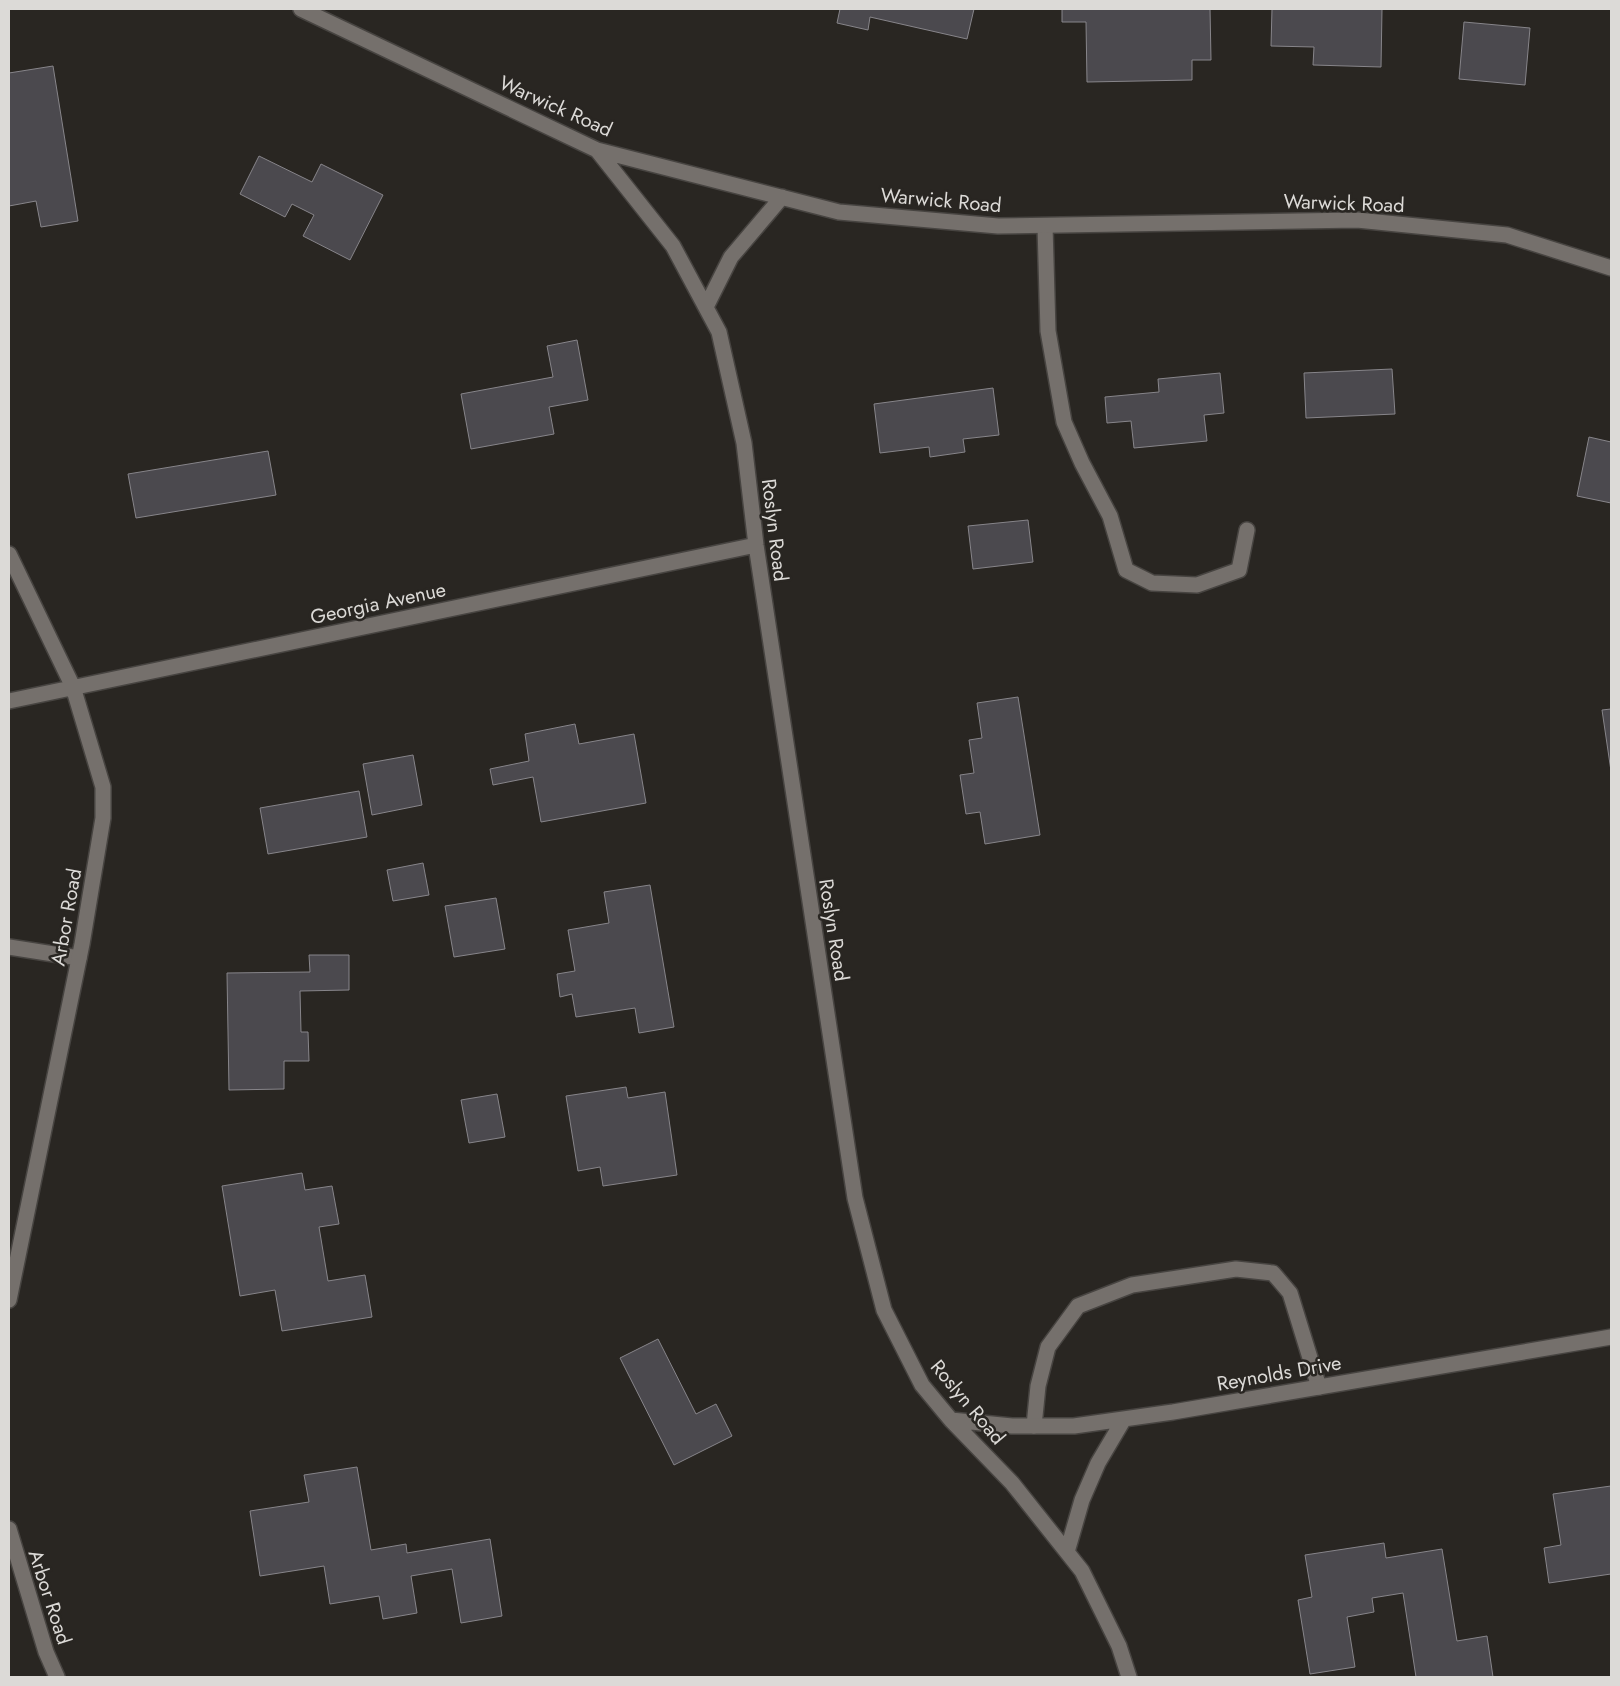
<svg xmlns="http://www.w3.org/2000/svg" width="1620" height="1686" font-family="Jost,sans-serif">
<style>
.building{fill:#4b494e;stroke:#87858a}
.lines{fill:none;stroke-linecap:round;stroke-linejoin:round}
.lane-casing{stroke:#474441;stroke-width:18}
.street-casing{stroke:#474441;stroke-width:18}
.lane{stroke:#75706c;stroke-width:15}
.street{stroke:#75706c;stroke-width:15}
.labels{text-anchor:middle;stroke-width:5;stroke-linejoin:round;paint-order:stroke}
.street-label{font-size:20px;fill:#dcdad7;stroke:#292622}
</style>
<rect width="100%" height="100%" fill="#292622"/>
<path class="building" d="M840 9H974L967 39 870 17 868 30 837 23Z
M1062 9H1210L1211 60H1192V80L1087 82 1086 22H1062Z
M1272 9H1382L1381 67 1313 65 1314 47 1271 46Z
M1464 22 1530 28 1525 85 1459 79Z
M53 66 78 221 41 227 36 201 9 206V73Z
M259 156 312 182 321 164 383 195 350 260 303 236 314 215 292 204 285 217 240 194Z
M577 340 588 400 549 407 554 434 471 449 461 394 553 377 547 346Z
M1392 369 1395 414 1306 418 1304 373Z
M1220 373 1224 413 1204 415 1207 441 1134 448 1131 421 1107 423 1105 397 1159 392 1158 379Z
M993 388 999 435 963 439 965 452 930 457 929 447 880 453 874 404Z
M1589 437 1611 442V503L1577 496Z
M268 451 276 495 136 518 128 474Z
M1028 520 1033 562 973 569 968 526Z
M1018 697 1040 835 985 844 980 812 966 814 960 775 974 773 969 740 982 738 977 703Z
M1611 709V771L1602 710Z
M575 724 579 744 634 734 646 803 541 822 533 777 493 785 490 769 529 761 525 734Z
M413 755 422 805 372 815 363 764Z
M359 791 367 837 268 854 260 808Z
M423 863 429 895 393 901 387 870Z
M650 885 674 1027 639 1033 635 1008 576 1017 572 994 560 997 557 974 575 971 568 930 609 923 604 892Z
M496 898 505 949 454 957 445 906Z
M309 955H349V990L300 991 301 1032H308L309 1061H284V1089L229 1090 227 973 310 972Z
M626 1087 628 1098 665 1092 677 1175 603 1186 600 1167 578 1171 566 1096Z
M497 1094 505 1137 469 1143 461 1100Z
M302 1173 305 1190 332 1186 339 1224 319 1227 328 1281 365 1275 372 1317 282 1331 275 1290 240 1296 222 1186Z
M658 1339 696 1414 716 1404 732 1436 674 1465 620 1358Z
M357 1467 371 1550 406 1544 407 1553 490 1539 502 1616 461 1623 452 1569 411 1576 417 1613 383 1619 379 1596 330 1604 324 1566 260 1576 250 1511 309 1502 304 1475Z
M1611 1486V1574L1549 1583 1544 1548 1561 1545 1553 1494Z
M1384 1543 1386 1558 1442 1549 1457 1641 1487 1636 1493 1677H1416L1403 1593 1372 1598 1374 1612 1347 1617 1355 1667 1310 1674 1298 1600 1312 1597 1305 1555Z"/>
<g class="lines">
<defs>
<path id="lane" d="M1045 226 1048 331 1064 422 1082 463 1110 516 1126 570 1152 583 1197 585 1239 570 1247 530
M9 947 79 958
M1034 1426 1038 1386 1048 1347 1078 1306 1132 1285 1236 1269 1273 1273 1290 1293 1319 1387"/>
<path id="street" d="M301 9 597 150 839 212 998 226 1357 220 1507 235 1611 268
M597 150 673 246 719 332 744 443 756 545 855 1198 884 1310 922 1385 951 1420 1012 1483 1082 1571 1119 1646 1129 1677
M706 307 731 257 782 197
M9 554 73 687 103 787V818L82 944 9 1300
M9 701 756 545
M951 1420 1012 1426H1074L1173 1412 1611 1337
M9 1529 46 1652 57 1677
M1067 1552 1082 1500 1098 1463 1124 1419"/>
</defs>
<use href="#lane" class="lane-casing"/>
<use href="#street" class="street-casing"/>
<use href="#lane" class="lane"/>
<use href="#street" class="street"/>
</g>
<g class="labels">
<g class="street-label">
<text transform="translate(556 106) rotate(24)" y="7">Warwick Road</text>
<text transform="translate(941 200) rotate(5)" y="7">Warwick Road</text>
<text transform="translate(1344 203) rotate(2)" y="7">Warwick Road</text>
<text transform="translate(775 530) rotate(83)" y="7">Roslyn Road</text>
<text transform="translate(378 603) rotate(-12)" y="7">Georgia Avenue</text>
<text transform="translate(66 917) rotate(-80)" y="7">Arbor Road</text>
<text transform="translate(834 930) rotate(81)" y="7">Roslyn Road</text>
<text transform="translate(1279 1373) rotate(-10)" y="7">Reynolds Drive</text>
<text transform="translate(968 1402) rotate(50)" y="7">Roslyn Road</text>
<text transform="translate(50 1597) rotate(72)" y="7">Arbor Road</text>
</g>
</g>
<rect width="1620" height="1686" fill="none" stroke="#dcdad7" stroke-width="20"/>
</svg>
